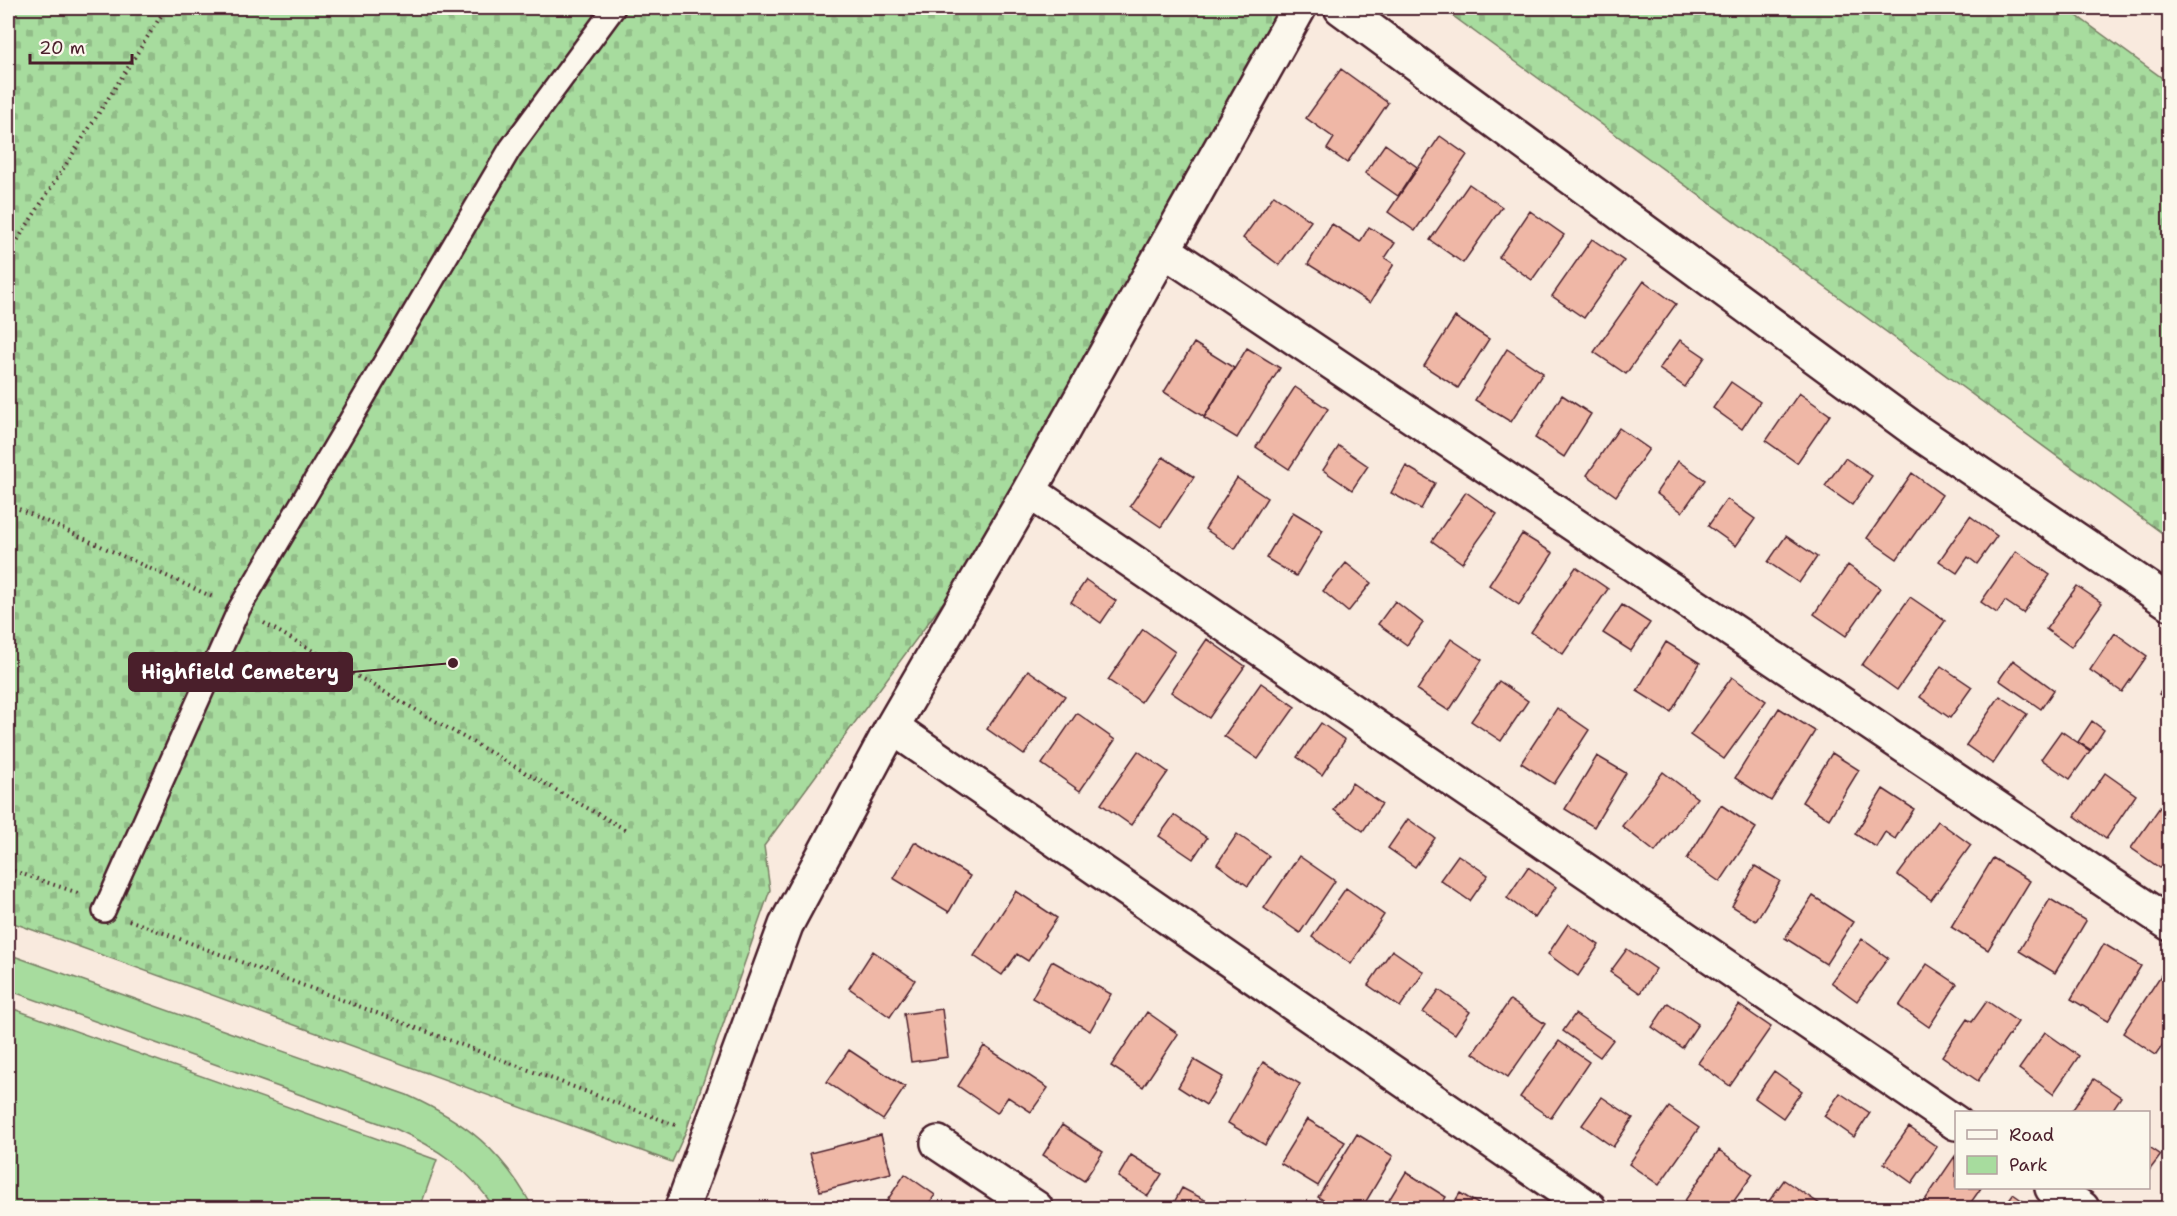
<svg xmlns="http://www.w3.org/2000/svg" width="2177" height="1216" font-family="'Shantell Sans',sans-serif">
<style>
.cemetery{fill:url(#cemetery-stones);stroke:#787e64;stroke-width:1.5}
.park{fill:#a7dc9e;stroke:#787e64;stroke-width:1.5}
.building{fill:#efb7a6;stroke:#4a1f2b;stroke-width:1.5}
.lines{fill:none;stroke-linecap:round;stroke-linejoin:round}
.service-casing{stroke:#4a1f2b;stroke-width:26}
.minor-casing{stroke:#4a1f2b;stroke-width:38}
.path{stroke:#4a1f2b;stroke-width:4;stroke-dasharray:1.5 4.5;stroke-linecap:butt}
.service{stroke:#fbf7ec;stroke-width:21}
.minor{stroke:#fbf7ec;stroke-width:33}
.leader{fill:none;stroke:#4a1f2b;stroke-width:2}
.callout-dot{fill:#4a1f2b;stroke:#fbf7ec;stroke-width:2}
.callout{fill:#4a1f2b;stroke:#4a1f2b;stroke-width:2}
.callout-label{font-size:20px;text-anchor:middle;font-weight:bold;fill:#fff}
</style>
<defs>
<pattern id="cemetery-stones" width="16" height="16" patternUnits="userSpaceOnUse" patternTransform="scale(1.5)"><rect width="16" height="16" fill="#a7dc9e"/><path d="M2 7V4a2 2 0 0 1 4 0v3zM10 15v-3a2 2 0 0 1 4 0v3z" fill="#91bc88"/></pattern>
</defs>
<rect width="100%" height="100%" fill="#f9eade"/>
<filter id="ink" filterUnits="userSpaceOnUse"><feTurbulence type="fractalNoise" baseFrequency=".0167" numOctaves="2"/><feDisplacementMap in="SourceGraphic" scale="12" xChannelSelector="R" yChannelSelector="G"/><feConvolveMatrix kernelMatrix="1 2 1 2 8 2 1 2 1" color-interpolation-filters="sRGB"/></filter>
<g filter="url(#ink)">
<path class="cemetery" d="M8 8H1304L1034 479 764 846 770 890 686 1131 672 1162 8 921Z
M1442 8H2066L2169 83V538Z"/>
<path class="park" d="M8 954 407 1095C466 1122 502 1150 533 1208H494C471 1170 436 1147 396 1129L8 990Z
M8 1007 437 1160 420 1208H8Z"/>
<path class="building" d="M1341 69 1388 103 1347 163 1327 149 1334 138 1306 118Z
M1440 136 1467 155 1415 231 1388 212Z
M1385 144 1417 167 1398 196 1365 173Z
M1469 184 1502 207 1463 263 1430 240Z
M1274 195 1311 221 1279 265 1243 238Z
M1530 211 1564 235 1532 280 1499 257Z
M1332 224 1360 242 1369 227 1395 243 1385 258 1394 264 1370 303 1308 264Z
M1592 239 1624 261 1584 318 1552 296Z
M1644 281 1676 304 1626 374 1594 352Z
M1455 317 1489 339 1458 388 1424 366Z
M1680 340 1705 357 1685 387 1659 369Z
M1194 343 1234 368 1204 417 1164 392Z
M1247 348 1280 368 1237 438 1204 418Z
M1507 349 1543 373 1511 422 1475 400Z
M1731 382 1760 402 1742 429 1713 408Z
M1295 387 1328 409 1289 469 1256 447Z
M1799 393 1830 415 1797 463 1766 441Z
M1562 395 1591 414 1564 457 1535 438Z
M1619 428 1649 449 1616 496 1587 475Z
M1339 446 1368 466 1352 490 1323 470Z
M1163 457 1194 477 1161 527 1130 506Z
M1845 458 1872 476 1852 505 1825 486Z
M1678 461 1705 480 1682 512 1656 493Z
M1406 466 1435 483 1421 509 1391 493Z
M1912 473 1942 495 1897 559 1867 538Z
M1237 478 1267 498 1235 549 1205 529Z
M1466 492 1497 514 1462 563 1432 541Z
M1727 499 1755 519 1736 546 1708 526Z
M1293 512 1323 530 1296 576 1266 558Z
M1970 516 1997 536 1977 564 1968 557 1957 573 1939 561Z
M1522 534 1553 553 1519 605 1489 585Z
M1786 536 1817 557 1799 583 1768 562Z
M2016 551 2050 575 2023 613 2005 601 1997 613 1981 602Z
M1346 563 1371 583 1348 612 1323 591Z
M1848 565 1880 588 1846 636 1814 614Z
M1576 567 1608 589 1563 654 1531 632Z
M1086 580 1116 601 1101 623 1071 602Z
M2077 586 2102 603 2071 647 2046 629Z
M1910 597 1945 621 1897 690 1862 665Z
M1395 601 1423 623 1407 645 1378 624Z
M1622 605 1650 623 1631 651 1603 633Z
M1143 629 1175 652 1141 702 1108 680Z
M2115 633 2147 656 2122 692 2090 670Z
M1207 639 1245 666 1209 718 1171 692Z
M1451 639 1482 660 1449 711 1417 690Z
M1666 642 1700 663 1671 712 1637 691Z
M2013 660 2054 690 2041 709 1999 680Z
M1941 666 1972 687 1950 718 1920 697Z
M1028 670 1065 696 1024 755 987 729Z
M1732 677 1766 701 1724 759 1690 735Z
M2170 679V701L2159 694Z
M1499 681 1528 701 1501 741 1471 721Z
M1261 683 1295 707 1258 759 1224 736Z
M2000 696 2027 714 1993 764 1966 745Z
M1557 708 1589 730 1554 784 1521 763Z
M1779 708 1815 731 1771 801 1735 778Z
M1077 713 1115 740 1080 791 1042 764Z
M2092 721 2104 730 2091 750 2078 742Z
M1321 723 1345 740 1322 775 1297 757Z
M2061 731 2090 751 2070 779 2041 759Z
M1138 751 1168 772 1131 825 1101 804Z
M1832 753 1859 770 1829 819 1802 802Z
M1597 756 1626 773 1594 827 1565 809Z
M1663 772 1697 798 1655 852 1622 826Z
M2105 773 2136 795 2106 839 2075 816Z
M1352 783 1382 804 1363 831 1334 810Z
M1883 789 1914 809 1895 839 1885 832 1876 847 1855 834Z
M1721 805 1756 828 1720 882 1687 859Z
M2160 807 2170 814V855L2160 868 2131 848Z
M1174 815 1207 838 1193 859 1159 836Z
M1408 819 1435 838 1415 867 1388 848Z
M1938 821 1971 845 1931 900 1898 875Z
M1237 834 1269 856 1248 886 1217 864Z
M915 842 970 876 949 912 893 878Z
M1458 855 1488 875 1470 901 1440 880Z
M1299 856 1335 881 1300 933 1264 908Z
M1993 858 2030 881 1988 950 1951 927Z
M1755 866 1780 881 1756 921 1732 906Z
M1528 867 1556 887 1535 918 1507 898Z
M1346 888 1384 915 1351 964 1312 937Z
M1016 891 1057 918 1028 961 1017 954 1002 975 974 956Z
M1813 896 1853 922 1826 964 1785 938Z
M2050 899 2086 921 2055 973 2019 951Z
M1568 924 1599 945 1578 976 1548 954Z
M1862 939 1888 958 1857 1001 1831 982Z
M2104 944 2141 966 2108 1021 2071 999Z
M1627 949 1656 969 1640 993 1610 972Z
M1392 950 1424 972 1400 1007 1368 985Z
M873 951 915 980 890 1017 849 988Z
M1052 961 1111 994 1090 1031 1032 998Z
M1927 964 1957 984 1929 1027 1899 1006Z
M2163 972 2170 977V1034L2156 1055 2123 1033Z
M1439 990 1470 1012 1455 1034 1423 1012Z
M1510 1000 1545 1024 1508 1077 1473 1053Z
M1987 1001 2018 1022 1978 1081 1942 1056 1967 1019 1972 1022Z
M1668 1003 1698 1024 1682 1048 1652 1027Z
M1739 1005 1771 1027 1730 1086 1698 1063Z
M942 1009 948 1057 911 1062 904 1014Z
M1147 1012 1178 1034 1143 1087 1111 1066Z
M1575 1014 1613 1040 1600 1057 1563 1031Z
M2045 1032 2079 1056 2053 1094 2019 1069Z
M1559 1041 1589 1062 1551 1118 1520 1097Z
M984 1046 1048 1088 1031 1112 1008 1097 997 1113 958 1086Z
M849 1050 905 1087 883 1120 827 1082Z
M1194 1060 1223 1077 1206 1105 1178 1087Z
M1263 1062 1300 1084 1265 1145 1228 1123Z
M1774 1071 1802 1091 1783 1118 1755 1098Z
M2094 1079 2121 1097 2111 1112H2071Z
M1840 1093 1870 1113 1854 1137 1824 1116Z
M1602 1097 1633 1118 1613 1147 1582 1125Z
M1669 1107 1699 1128 1659 1185 1629 1164Z
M1307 1119 1345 1142 1318 1186 1280 1163Z
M1062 1125 1103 1152 1084 1181 1043 1155Z
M1909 1127 1937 1147 1912 1183 1884 1163Z
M1357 1134 1393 1156 1362 1208H1336L1318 1197Z
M881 1135 891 1173 820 1191 810 1153Z
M2148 1146 2161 1155 2148 1172Z
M1719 1150 1753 1174 1729 1208H1694L1684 1202Z
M1131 1155 1162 1174 1148 1196 1118 1177Z
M1955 1156 1956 1188H1981L1967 1208H1924L1921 1206Z
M1406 1172 1446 1197 1439 1208H1403L1389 1200Z
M905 1174 935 1195 926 1208H882Z
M1784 1180 1826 1208H1764Z
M1182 1188 1209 1202 1206 1208H1171Z
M1460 1193 1485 1208H1451Z
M2013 1194 2033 1208H2003Z"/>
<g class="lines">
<defs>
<path id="service" d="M104 911 239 609 510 149 614 8"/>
<path id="minor" d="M1341 8 1919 433 2170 603
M1164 250 2170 924
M1029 491 1956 1123
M892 727 1589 1208
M938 1143 1036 1208
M2052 1188 2082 1208
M682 1208 786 925 892 727 1029 491 1299 8"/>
</defs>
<use href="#service" class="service-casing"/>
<use href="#minor" class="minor-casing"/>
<path class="path" d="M8 255 166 8
M8 504 215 598
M264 623 626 830
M8 869 81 894
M129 920 678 1126"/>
<use href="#service" class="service"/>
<use href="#minor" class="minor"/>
</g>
</g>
<path class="leader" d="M453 663L352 672"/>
<circle class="callout-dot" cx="453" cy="663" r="6"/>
<rect class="callout" x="129" y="653" width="223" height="38" rx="6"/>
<g class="callout-label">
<text x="240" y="679">Highfield Cemetery</text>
</g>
<rect width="2177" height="1216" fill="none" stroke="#fbf7ec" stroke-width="30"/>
<rect x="15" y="15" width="2147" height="1186" fill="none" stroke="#4a1f2b" stroke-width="2" filter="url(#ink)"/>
<rect x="1955" y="1111" width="195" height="78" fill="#fbf7ec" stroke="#b4a19f" stroke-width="1.5"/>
<rect x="1967" y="1130" width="30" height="9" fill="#fbf7ec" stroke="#b4a19f" stroke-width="1.5"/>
<text x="2009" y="1141" font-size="18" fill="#4a1f2b">Road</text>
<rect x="1967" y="1156" width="30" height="18" fill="#a7dc9e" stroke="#b4a19f" stroke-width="1.5"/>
<text x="2009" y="1171" font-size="18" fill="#4a1f2b">Park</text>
<path d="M30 54v9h102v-9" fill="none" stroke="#4a1f2b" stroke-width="3"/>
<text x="39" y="54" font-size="18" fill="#4a1f2b" stroke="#fbf7ec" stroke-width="4.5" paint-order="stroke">20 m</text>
</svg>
